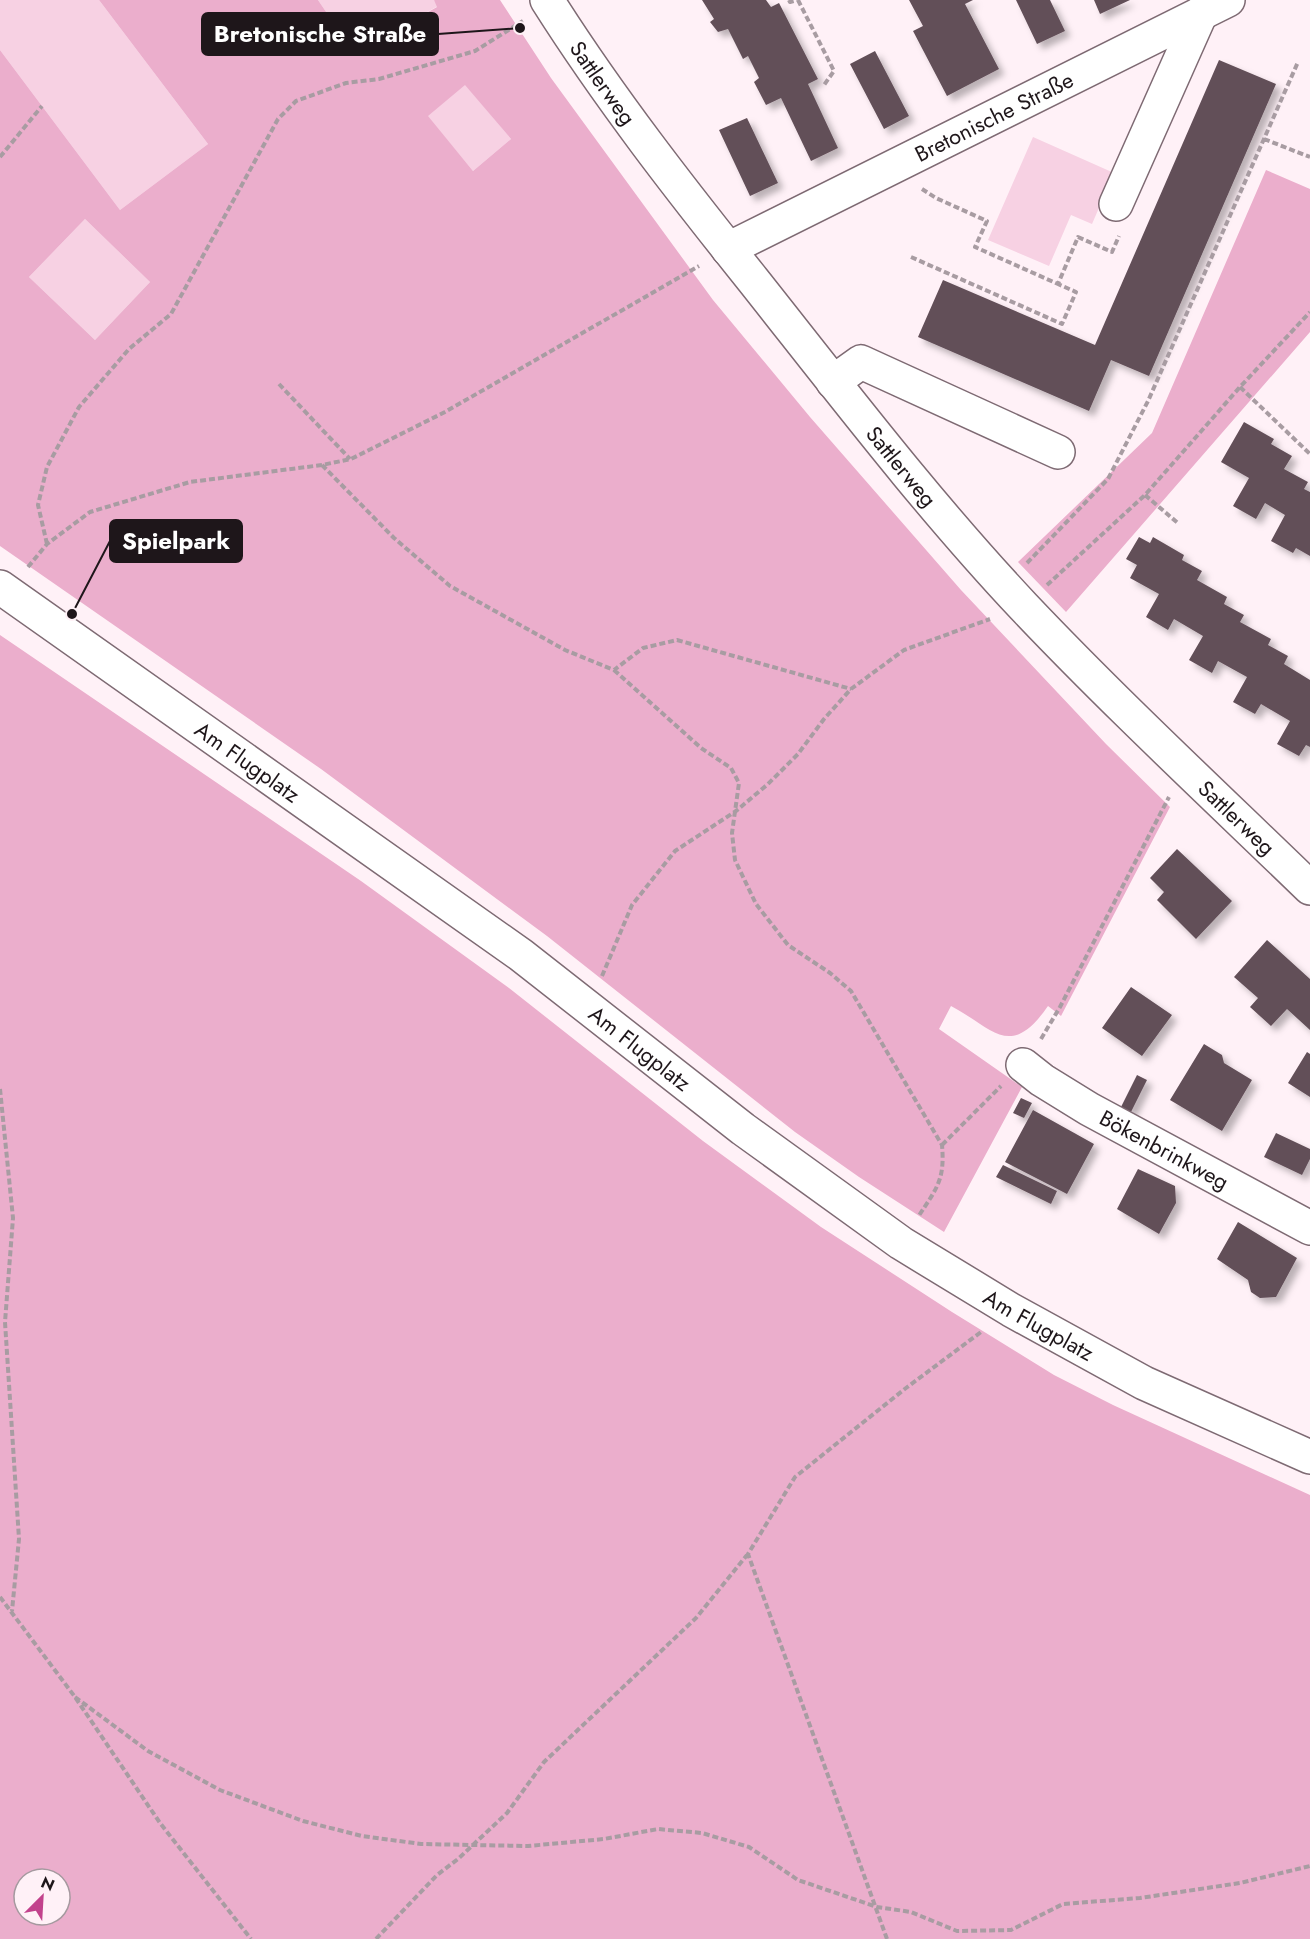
<svg xmlns="http://www.w3.org/2000/svg" width="1310" height="1939" font-family="Jost,sans-serif">
<style>
.green{fill:#f7d1e3}
.forest{fill:#ebaecc;fill-rule:evenodd}
.building{fill:#624f58;filter:url(#shadow)}
.lines{fill:none;stroke-linecap:round;stroke-linejoin:round}
.minor-casing{stroke:#7e6a73;stroke-width:36}
.path{stroke:#a89ca2;stroke-width:4;stroke-dasharray:6 3;stroke-linecap:butt}
.minor{stroke:#fff;stroke-width:33}
.labels{text-anchor:middle;stroke-width:6;stroke-linejoin:round;paint-order:stroke}
.street-label{font-size:22px;fill:#1e161a;stroke:#fff1f7}
.leader{fill:none;stroke:#1e161a;stroke-width:2}
.callout-dot{fill:#1e161a;stroke:#fff1f7;stroke-width:2}
.callout{fill:#1e161a;stroke:#1e161a;stroke-width:2}
.callout-label{font-size:24px;text-anchor:middle;font-weight:bold;fill:#fff}
</style>
<defs>
<filter id="shadow"><feDropShadow dx="5.5" dy="5.5" stdDeviation="3" flood-color="#0004"/></filter>
</defs>
<rect width="100%" height="100%" fill="#fff1f7"/>
<path class="green" d="M0 0H99L208 144 120 210 0 50Z
M318 0H434L438 6 354 53Z
M465 84 511 139 473 171 427 116Z
M1033 137 1114 173 1092 224 1071 215 1049 266 988 240Z
M85 219 150 282 95 340 29 277Z"/>
<path class="forest" d="M99 0H318L354 53 437 7 434 0H500L551 78 713 300 810 417 961 590 1106 744 1170 807 1061 1016 1048 1006C1010 1061 993 1028 951 1006L939 1029 1022 1087 944 1232 859 1177 795 1132 547 936 321 769 0 546V50L120 210 208 144ZM465 85 511 139 473 171 428 116ZM85 219 150 282 95 340 29 277Z
M1266 170 1310 189V332L1066 612 1018 562 1152 433Z
M0 635 361 881 509 988 703 1141 821 1227 952 1312 1054 1375 1113 1405 1310 1495V1939H0ZM24 1879H60V1915H24Z"/>
<path class="building" d="M702 0H766L771 7 779 3 818 79 808 84 838 148 811 161 781 98 766 105 754 82 759 78 748 56 743 59 728 29 718 32 710 22 714 19Z
M909 0H973L965 4 999 69 947 96 913 31 923 26Z
M1016 0H1050L1065 31 1037 44Z
M1094 0H1130L1100 14Z
M875 51 909 116 884 129 850 64Z
M1219 60 1276 84 1149 376 1111 360 1089 411 918 337 943 280 1095 345Z
M747 118 778 183 750 196 719 130Z
M1244 422 1274 439 1271 444 1292 456 1284 469 1308 482 1304 489 1310 492V556L1296 548 1293 553 1271 541 1285 515 1265 503 1256 519 1233 506 1249 478 1221 462Z
M1139 537 1150 543 1153 537 1184 555 1182 560 1202 571 1197 580 1227 597 1224 604 1244 615 1240 622 1271 639 1268 645 1288 656 1284 664 1310 680V747L1306 745 1299 756 1277 744 1290 721 1261 704 1255 714 1233 702 1247 677 1218 661 1212 673 1189 660 1203 636 1174 619 1168 630 1146 617 1159 594 1130 578 1137 565 1126 559Z
M1177 849 1232 901 1196 939 1157 900 1164 892 1150 878Z
M1267 940 1310 979V1030L1287 1009 1271 1026 1250 1007 1258 998 1234 977Z
M1131 987 1172 1015 1142 1056 1102 1028Z
M1204 1044 1222 1055 1224 1063 1252 1080 1222 1131 1170 1100Z
M1307 1052 1310 1054V1097L1288 1083Z
M1137 1075 1147 1080 1131 1112 1121 1107Z
M1021 1098 1032 1103 1024 1118 1013 1113Z
M1033 1110 1094 1144 1067 1194 1005 1162Z
M1276 1133 1310 1149V1159L1302 1175 1264 1157Z
M1003 1165 1057 1191 1051 1204 996 1177Z
M1138 1169 1175 1186 1176 1203 1159 1234 1117 1209Z
M1238 1222 1297 1258 1276 1297 1260 1298 1251 1292 1248 1280 1217 1259Z"/>
<g class="lines">
<defs>
<g id="minor">
<path id="s1" d="M547 0C609 98 681 190 753 280 841 391 927 504 1024 607 1116 704 1214 795 1310 888"/>
<path d="M1116 204 1201 13"/>
<path id="s2" d="M728 249 1228 0"/>
<path d="M833 382 861 362 1058 452"/>
<path id="s3" d="M0 587 521 955 743 1129 901 1243 1011 1310 1144 1383 1310 1457"/>
<path id="s4" d="M1023 1065 1042 1080 1089 1109 1310 1228"/>
</g>
</defs>
<use href="#minor" class="minor-casing"/>
<path class="path" d="M789 0 790 2 797 0
M798 0 834 71 824 85
M1264 139 1310 157
M0 157 42 106
M922 189 936 198 987 221 975 247 1058 284 1078 237 1112 252 1119 236
M911 257 1062 324 1076 292 1058 284
M279 384 350 459
M1240 387 1310 454
M322 465 394 538 450 586 565 650 614 670 643 648 677 640 851 689
M1145 495 1179 524
M47 544 38 505 47 467 79 407 129 349 171 314 278 119 296 101 346 83 379 79 475 51 523 21
M1027 563 1108 479 1148 401 1298 62
M28 567 47 544 90 512 190 482 322 465 351 459 445 412 699 266
M1047 585 1145 495 1240 387 1310 312
M614 670 701 748 731 768 739 783 732 833 735 860 756 904 788 945 830 973 851 991 942 1145C945 1180 937 1188 918 1217
M602 976 632 905 675 851 736 811 768 784 798 754 824 719 851 689 904 650 990 619
M1041 1039 1060 1007 1169 797
M0 1089 13 1218 5 1322 19 1539 12 1611
M942 1145 1001 1086
M0 1597 75 1697 160 1823 251 1939
M75 1697 148 1751 220 1790 303 1821 362 1836 421 1844 473 1845 528 1846 604 1839 658 1829 702 1833 749 1847 798 1880 877 1907 911 1912 957 1931 1011 1930 1063 1904 1140 1898 1240 1883 1310 1866
M376 1939 437 1875 458 1859 507 1813 544 1762 696 1618 747 1555
M887 1939 748 1554 795 1477 906 1388 981 1332"/>
<use href="#minor" class="minor"/>
</g>
<g class="labels">
<g class="street-label">
<text dy="8" stroke="none"><textPath href="#s1" startOffset="100">Sattlerweg</textPath></text>
<text dy="8" stroke="none"><textPath href="#s2" startOffset="297">Bretonische Straße</textPath></text>
<text dy="8" stroke="none"><textPath href="#s1" startOffset="586">Sattlerweg</textPath></text>
<text dy="8" stroke="none"><textPath href="#s3" startOffset="303">Am Flugplatz</textPath></text>
<text dy="8" stroke="none"><textPath href="#s1" startOffset="1072">Sattlerweg</textPath></text>
<text dy="8" stroke="none"><textPath href="#s3" startOffset="789">Am Flugplatz</textPath></text>
<text dy="8" stroke="none"><textPath href="#s4" startOffset="165">Bökenbrinkweg</textPath></text>
<text dy="8" stroke="none"><textPath href="#s3" startOffset="1275">Am Flugplatz</textPath></text>
</g>
</g>
<path class="leader" d="M520 28L438 34M72 614L110 541"/>
<g class="callout-dot">
<circle cx="520" cy="28" r="6"/>
<circle cx="72" cy="614" r="6"/>
</g>
<g class="callout">
<rect x="202" y="13" width="236" height="42" rx="6"/>
<rect x="110" y="520" width="132" height="42" rx="6"/>
</g>
<g class="callout-label">
<text x="320" y="42">Bretonische Straße</text>
<text x="176" y="549">Spielpark</text>
</g>
<g transform="translate(42 1897) rotate(24)"><circle r="28" fill="#fff1f7" stroke="#a5999f" stroke-width="1.5"/>
<path d="M0-4.5L10 22L0 15L-10 22Z" fill="#c2428c"/>
<text y="-9" font-size="16" font-weight="bold" text-anchor="middle" fill="#1e161a">N</text>
</g>
</svg>
